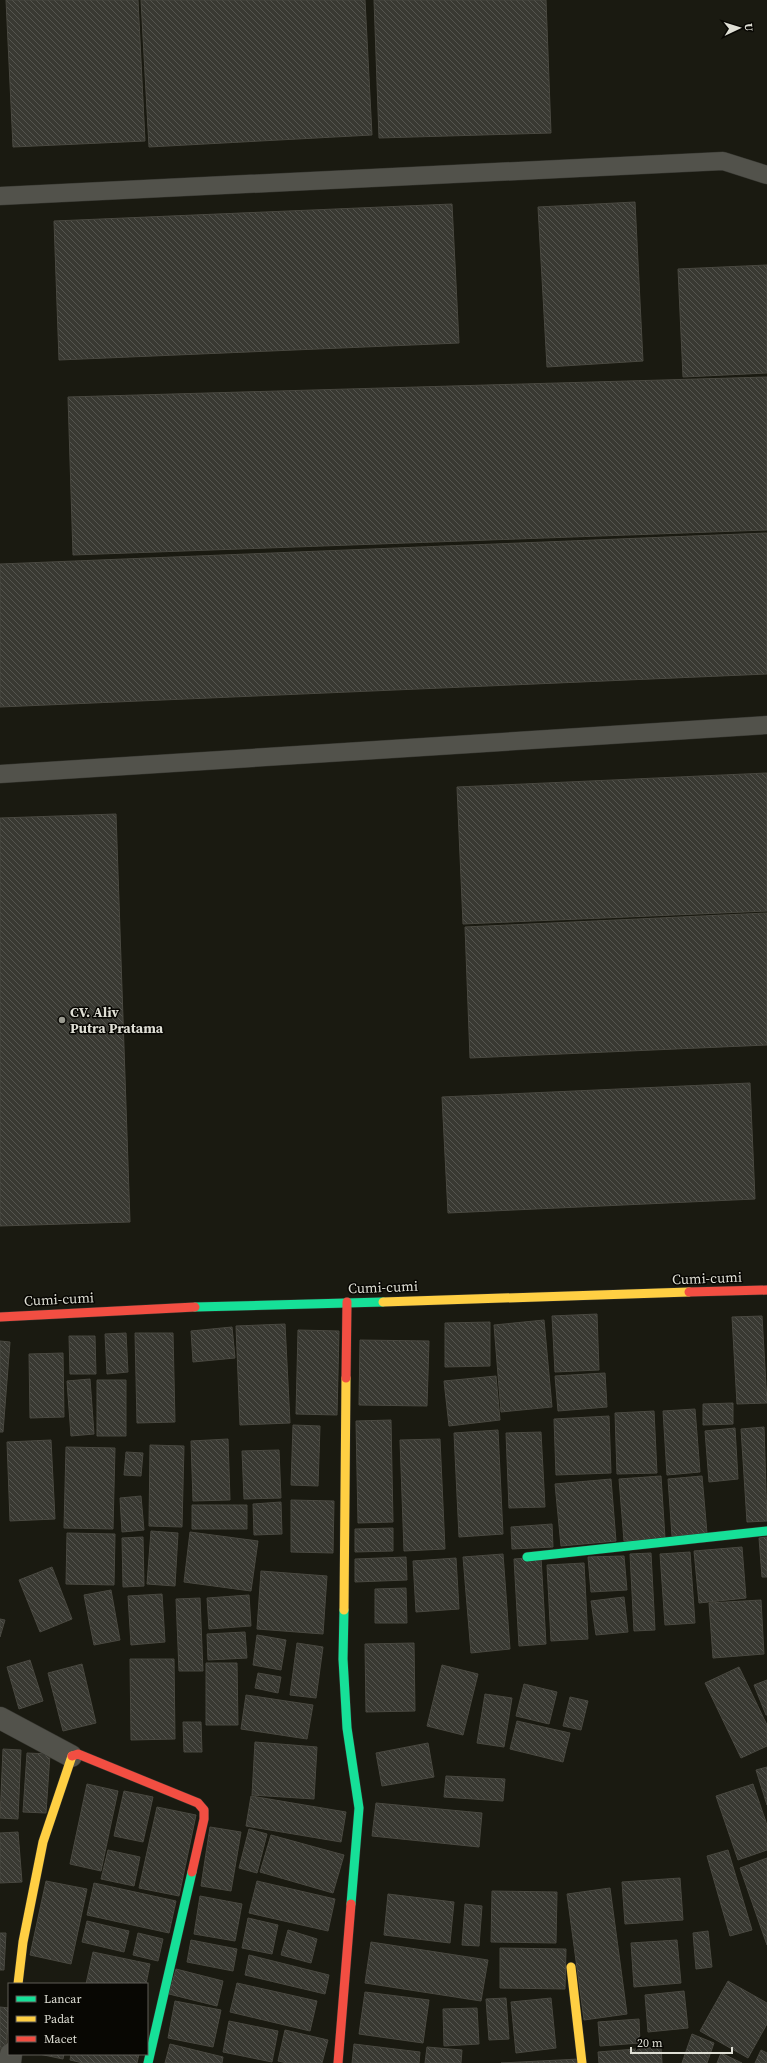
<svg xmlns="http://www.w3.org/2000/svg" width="767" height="2063" font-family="'Source Serif 4',serif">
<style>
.building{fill:url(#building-back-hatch);stroke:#494840}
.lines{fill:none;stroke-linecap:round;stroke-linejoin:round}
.lane-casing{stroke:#34342e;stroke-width:19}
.street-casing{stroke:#34342e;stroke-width:23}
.fast-casing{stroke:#34342e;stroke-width:10}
.slow-casing{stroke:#34342e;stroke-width:10}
.jam-casing{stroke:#34342e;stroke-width:10}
.lane{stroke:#52524b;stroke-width:18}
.street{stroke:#52524b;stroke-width:22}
.fast{stroke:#16e098;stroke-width:9}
.slow{stroke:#ffcf43;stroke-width:9}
.jam{stroke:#f24e42;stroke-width:9}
.poi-dot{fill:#9a9a90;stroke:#080703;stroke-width:1.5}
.labels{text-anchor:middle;stroke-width:3;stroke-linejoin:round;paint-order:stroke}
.poi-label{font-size:14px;font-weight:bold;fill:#dfdfd5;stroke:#080703;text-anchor:start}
.street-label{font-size:14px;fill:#dfdfd5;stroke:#080703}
</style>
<defs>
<pattern id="building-back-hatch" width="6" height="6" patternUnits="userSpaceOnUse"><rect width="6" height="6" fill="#393932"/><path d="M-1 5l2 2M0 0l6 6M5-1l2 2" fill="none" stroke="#55554f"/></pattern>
</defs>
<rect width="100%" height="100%" fill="#1a1a11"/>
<path class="building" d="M6 0H138L145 141 13 147Z
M141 0H365L372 135 149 147Z
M374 0H546L551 133 379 138Z
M635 202 643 361 547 367 538 207Z
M452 204 459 343 59 360 54 221Z
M767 265V373L683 377 678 269Z
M767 377V530L73 555 68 397Z
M767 533V674L0 707V564Z
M767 773V911L463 924 457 787Z
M116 814 130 1222 0 1226V818Z
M767 913V1045L470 1058 465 927Z
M750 1083 755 1199 448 1213 442 1097Z
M597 1314 599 1370 555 1372 552 1316Z
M762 1316 767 1403 737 1404 732 1317Z
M544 1320 552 1407 501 1412 494 1325Z
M490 1322V1366L445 1367V1323Z
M285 1324 290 1423 240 1425 236 1326Z
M232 1327 235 1358 193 1362 191 1331Z
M298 1330 339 1331 337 1415 296 1414Z
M126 1333 128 1372 107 1374 105 1334Z
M135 1333H173L175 1422 137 1423Z
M69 1336H95L96 1374H70Z
M360 1340 429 1341 427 1406 359 1405Z
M0 1341 10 1342 3 1432H0Z
M63 1353 64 1417 30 1418 29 1354Z
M605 1373 607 1407 558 1411 555 1376Z
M496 1376 500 1420 449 1426 444 1381Z
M90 1379 94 1434 71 1436 67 1381Z
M97 1380H126V1436H97Z
M733 1403V1424L703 1425V1404Z
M695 1409 700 1472 667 1475 663 1411Z
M654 1411 657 1473 617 1474 615 1413Z
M609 1416 611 1473 556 1475 554 1419Z
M391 1420 393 1522 358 1523 356 1421Z
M293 1425 320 1426 318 1486 291 1485Z
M764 1427 767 1521 747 1522 741 1429Z
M735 1428 738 1479 709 1482 705 1431Z
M498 1430 503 1534 459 1537 454 1433Z
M541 1432 545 1507 509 1508 506 1433Z
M228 1439 230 1500 193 1501 191 1441Z
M440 1439 445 1549 404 1551 400 1440Z
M51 1440 55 1519 10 1521 7 1442Z
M150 1445 184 1446 182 1527 149 1526Z
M66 1447 115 1448 113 1529 64 1528Z
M279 1450 281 1498 244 1499 242 1451Z
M126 1452 143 1453 141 1476 124 1475Z
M661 1476 665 1538 624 1541 619 1479Z
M702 1476 707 1533 672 1536 668 1479Z
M611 1479 616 1541 561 1546 555 1484Z
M141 1496 144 1530 122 1532 120 1498Z
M291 1500 334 1501 333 1553 291 1552Z
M281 1502 282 1534 254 1535 253 1504Z
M192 1505H247V1529H192Z
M552 1524 553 1547 512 1549 511 1527Z
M393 1528V1551L355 1552V1529Z
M151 1531 178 1533 175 1586 147 1584Z
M190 1532 258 1541 251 1591 184 1582Z
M67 1533 115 1534 114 1585 66 1584Z
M143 1537 144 1586 123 1587 122 1538Z
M767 1537V1577H762L759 1538Z
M742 1547 746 1598 699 1603 694 1551Z
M690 1552 695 1623 665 1625 660 1554Z
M651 1553 655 1630 634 1631 630 1554Z
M503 1554 510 1649 471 1653 463 1557Z
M624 1556 627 1590 591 1592 588 1557Z
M406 1557 407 1580 355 1582V1559Z
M541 1557 546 1644 519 1646 514 1559Z
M456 1558 459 1609 416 1612 413 1561Z
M584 1563 588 1639 551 1641 547 1565Z
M52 1567 72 1619 40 1632 19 1580Z
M261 1571 327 1576 323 1634 257 1629Z
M406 1588 407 1623H375V1589Z
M111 1590 120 1640 94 1645 84 1595Z
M162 1594 165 1642 131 1645 128 1596Z
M249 1595 251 1626 209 1629 207 1598Z
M624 1597 628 1632 596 1635 591 1601Z
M200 1598 203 1671H179L176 1599Z
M761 1600 764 1654 713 1658 709 1603Z
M0 1619 5 1620 0 1637Z
M245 1632 247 1658 208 1660 207 1634Z
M257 1635 286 1640 281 1670 253 1665Z
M297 1643 323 1647 316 1698 290 1695Z
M414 1643 415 1711 366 1712 365 1644Z
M130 1659H174L175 1739 131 1740Z
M30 1660 43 1701 19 1709 7 1667Z
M206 1663H237L238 1725H206Z
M82 1664 96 1723 63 1731 48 1673Z
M442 1665 478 1674 463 1735 427 1726Z
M739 1667 767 1725V1746L741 1758 705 1683Z
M258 1673 281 1677 278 1693 255 1688Z
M767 1680V1715H766L754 1685Z
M524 1684 557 1692 549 1724 516 1716Z
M485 1694 512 1698 504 1747 477 1743Z
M246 1695 313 1705 307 1739 241 1729Z
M570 1697 588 1701 581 1730 563 1726Z
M517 1721 570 1733 563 1762 510 1749Z
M183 1722H201L202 1752H184Z
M255 1742 317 1747 314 1799 252 1795Z
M428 1743 434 1777 382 1786 376 1753Z
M3 1749 21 1750 18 1819 0 1818Z
M27 1753 50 1754 46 1813 23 1812Z
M767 1767V1805L756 1770Z
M446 1776 505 1779 503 1801 444 1797Z
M87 1784 118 1791 101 1871 70 1864Z
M753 1784 767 1825V1850L738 1860 716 1796Z
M124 1791 153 1797 143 1842 114 1836Z
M251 1796 346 1812 341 1842 246 1826Z
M376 1803 482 1813 479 1847 372 1836Z
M157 1807 196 1815 179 1896 139 1888Z
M210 1827 241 1832 231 1891 201 1886Z
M249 1829 267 1834 257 1873 239 1868Z
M18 1832 22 1882 0 1883V1833Z
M271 1835 344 1855 333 1893 260 1872Z
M108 1850 140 1857 134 1886 101 1879Z
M728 1850 752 1930 730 1936 707 1856Z
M767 1858V1945L740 1868Z
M680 1878 683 1920 625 1924 622 1882Z
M46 1881 87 1889 71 1964 30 1955Z
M257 1881 335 1899 328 1931 249 1913Z
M94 1883 176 1901 169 1933 87 1915Z
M610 1888 627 2014 584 2020 567 1894Z
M492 1891 557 1892 556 1943 491 1942Z
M388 1894 454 1902 450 1943 384 1935Z
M200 1896 242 1904 235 1941 194 1934Z
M465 1904 482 1906 479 1946 462 1945Z
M248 1918 278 1925 272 1954 242 1948Z
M87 1921 129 1931 124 1952 82 1942Z
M288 1930 317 1939 311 1963 281 1955Z
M708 1931 712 1967 696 1969 693 1933Z
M0 1933H6L4 1970H0Z
M138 1933 163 1939 158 1961 133 1955Z
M191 1940 237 1949 233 1971 187 1962Z
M677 1940 681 1983 634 1987 631 1943Z
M371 1942 488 1960 481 2001 365 1983Z
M500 1948 566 1949 565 1989 500 1988Z
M93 1952 150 1964 146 1984H86Z
M249 1955 329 1975 325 1994 245 1975Z
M176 1969 223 1981 217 2006 169 1994Z
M728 1981 767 2003V2024L748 2058 700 2031Z
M237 1983 317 2001 310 2031 230 2012Z
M684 1991 688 2028 648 2032 645 1995Z
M365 1992 429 2000 423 2043 359 2034Z
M506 1998 509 2039 489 2040 486 1999Z
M551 1998 556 2048 516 2053 511 2002Z
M175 2001 221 2010 213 2047 168 2038Z
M0 2007 9 2008 5 2059H0Z
M477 2008 479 2044 444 2046 443 2009Z
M639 2019 640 2043 600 2046 598 2022Z
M229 2021 278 2031 272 2062 223 2052Z
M285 2030 328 2040 322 2063H287L278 2061Z
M692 2034 714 2043 707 2063H682Z
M170 2044 223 2057 222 2063H165Z
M354 2044 420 2052 419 2063H352Z
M427 2047 462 2050 461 2063H425Z
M661 2047 662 2063H599L598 2052Z
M761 2050 767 2053V2063H755Z
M721 2053 742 2063H717Z
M39 2054H64L63 2059Z
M71 2054H139L137 2063H83L70 2060Z
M579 2059V2063H501Z"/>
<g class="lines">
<defs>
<path id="lane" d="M0 196 723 161 767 175
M0 774 767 725"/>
<path id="street" d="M0 1718 71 1756
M10 2063 11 2054"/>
<path id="fast" d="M195 1307 383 1302
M527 1557 767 1531
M344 1610 343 1659 347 1728 359 1808 351 1904
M148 2063 192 1872"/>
<path id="slow" d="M383 1302 689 1292
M344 1610 346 1378
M571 1967 582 2063
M18 1984 23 1942 43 1842 72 1756"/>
<path id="jam" d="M689 1292 767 1290
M0 1317 195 1307
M346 1378 347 1302
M72 1756 78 1754 198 1803 204 1810V1819L192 1872
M338 2063 351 1904"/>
</defs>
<use href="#lane" class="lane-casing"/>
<use href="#street" class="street-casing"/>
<use href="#fast" class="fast-casing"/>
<use href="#slow" class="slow-casing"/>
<use href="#jam" class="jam-casing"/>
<use href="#lane" class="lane"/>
<use href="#street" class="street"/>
<use href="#fast" class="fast"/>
<use href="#slow" class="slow"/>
<use href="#jam" class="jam"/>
</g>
<circle class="poi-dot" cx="62" cy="1020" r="4"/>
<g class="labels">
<g class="poi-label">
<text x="70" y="1017">CV. Aliv<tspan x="70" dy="16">Putra Pratama</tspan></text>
</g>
<g class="street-label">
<text transform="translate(707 1278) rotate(-2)" y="5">Cumi-cumi</text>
<text transform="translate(383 1287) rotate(-2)" y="5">Cumi-cumi</text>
<text transform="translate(59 1299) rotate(-3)" y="5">Cumi-cumi</text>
</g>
</g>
<rect x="8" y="1983" width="140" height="72" fill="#080703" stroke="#5e5d57"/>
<rect x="16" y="1996" width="20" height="6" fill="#16e098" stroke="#5e5d57"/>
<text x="44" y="2003" font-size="12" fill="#dfdfd5">Lancar</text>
<rect x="16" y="2016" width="20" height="6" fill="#ffcf43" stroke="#5e5d57"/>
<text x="44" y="2023" font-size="12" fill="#dfdfd5">Padat</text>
<rect x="16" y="2036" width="20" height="6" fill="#f24e42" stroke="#5e5d57"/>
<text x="44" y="2043" font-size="12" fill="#dfdfd5">Macet</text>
<g transform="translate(739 28) rotate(86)" stroke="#080703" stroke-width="3" paint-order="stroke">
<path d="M0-3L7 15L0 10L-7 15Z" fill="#dfdfd5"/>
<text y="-6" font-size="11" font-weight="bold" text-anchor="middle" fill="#dfdfd5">U</text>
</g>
<path d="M631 2047v6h101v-6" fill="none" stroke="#dfdfd5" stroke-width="2"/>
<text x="637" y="2047" font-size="12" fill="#dfdfd5" stroke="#080703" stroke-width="3" paint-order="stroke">20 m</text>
</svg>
